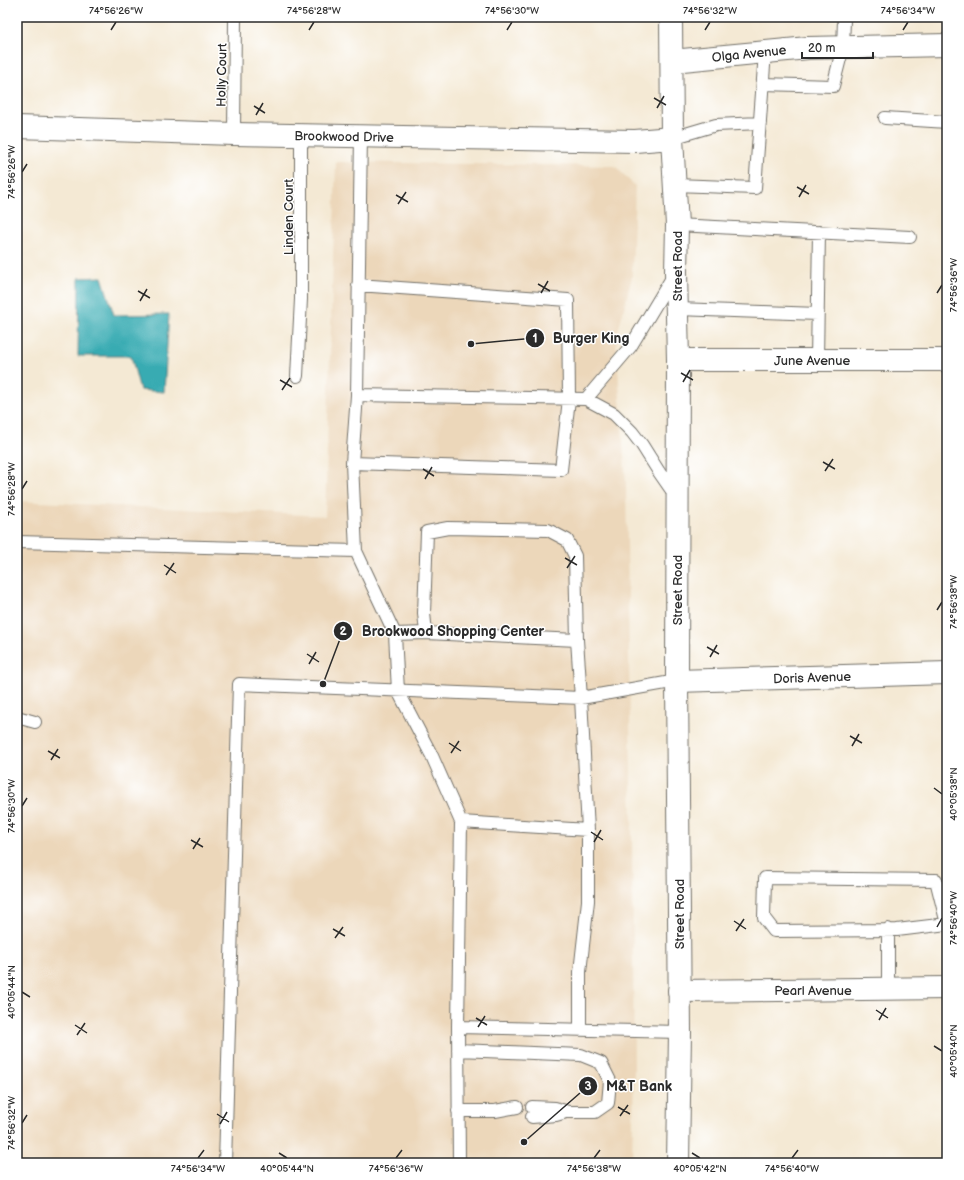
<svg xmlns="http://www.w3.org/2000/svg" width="964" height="1180" font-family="'Balsamiq Sans',sans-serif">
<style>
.built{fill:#ecd7ba}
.water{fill:#39abb2;stroke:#326b6e}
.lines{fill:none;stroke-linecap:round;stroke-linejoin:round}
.service-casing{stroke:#716e66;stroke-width:14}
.minor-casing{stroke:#716e66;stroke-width:24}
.primary-casing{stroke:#716e66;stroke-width:24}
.service{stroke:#fff;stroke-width:12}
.minor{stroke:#fff;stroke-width:22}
.primary{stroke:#fff;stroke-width:22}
.ticks{fill:none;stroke:#2b2b2b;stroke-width:1.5}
.labels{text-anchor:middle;stroke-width:3;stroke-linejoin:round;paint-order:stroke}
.street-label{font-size:13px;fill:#2b2b2b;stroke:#fff}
.leader{fill:none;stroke:#2b2b2b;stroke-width:1.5}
.callout-dot{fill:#2b2b2b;stroke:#fff;stroke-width:1.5}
.mark-label{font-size:12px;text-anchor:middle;font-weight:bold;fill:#fff}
.callout-label{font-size:14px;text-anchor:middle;font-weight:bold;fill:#2b2b2b;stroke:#fff;stroke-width:3;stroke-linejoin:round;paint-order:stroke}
.neatline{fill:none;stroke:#2b2b2b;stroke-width:1.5}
.ticks-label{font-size:10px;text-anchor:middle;fill:#2b2b2b}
</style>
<rect width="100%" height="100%" fill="#fff"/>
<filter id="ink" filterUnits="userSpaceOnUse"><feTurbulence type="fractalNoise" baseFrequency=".025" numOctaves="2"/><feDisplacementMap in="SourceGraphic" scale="8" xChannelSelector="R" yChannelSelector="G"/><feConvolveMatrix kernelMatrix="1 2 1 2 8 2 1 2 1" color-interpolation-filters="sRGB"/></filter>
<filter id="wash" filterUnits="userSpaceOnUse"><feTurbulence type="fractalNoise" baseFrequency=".012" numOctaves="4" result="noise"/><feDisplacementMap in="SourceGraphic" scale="16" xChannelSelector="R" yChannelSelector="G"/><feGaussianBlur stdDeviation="0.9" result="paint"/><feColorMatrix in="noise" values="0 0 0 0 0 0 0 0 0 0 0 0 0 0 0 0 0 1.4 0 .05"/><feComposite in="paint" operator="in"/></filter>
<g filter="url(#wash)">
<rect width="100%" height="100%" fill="#f4e9d4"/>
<path class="built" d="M336 162 615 166 635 186 632 277 616 339 626 485 632 838 634 1071 632 1163H17V501L325 516Z"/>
<path class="water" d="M102 277 114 315 169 314 164 392 140 390 131 356H78L79 278Z"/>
</g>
<g filter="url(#ink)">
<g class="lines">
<defs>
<path id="service" d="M763 84 833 86 843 47 844 20 842 17
M885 118 947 122
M234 134 235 17
M361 136 357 395 352 463 356 551 395 634 398 691 432 756 461 822
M672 138 716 125 760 123
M675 185 755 188 765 52
M677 225 910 237
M677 309 818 314
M817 360 819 232
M297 376 301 299V135
M357 395 586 399 614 414 632 432 642 445 659 472 675 495
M586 399 631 346 673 276
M352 463 561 470 569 399 568 300 358 285
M17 542 356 551
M426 633 424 613 427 532 448 528 548 530 567 540 575 556 577 640 581 698 588 830 461 822 458 1027
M395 634 426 633 577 640
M17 717 35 722
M947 924 936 880 765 878 764 918 774 931 897 930 947 924
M888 929V989
M580 1030V972L588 901V830
M458 1050 581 1055 601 1063 610 1081 608 1103 595 1112H568L555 1108 532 1107
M458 1111H495L517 1107
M532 1117 556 1115 563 1113
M225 1163 239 684 581 698 677 681
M459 1163 458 1027 680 1032"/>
<path id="minor" d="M672 61 808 48 947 45
M17 127 234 134 635 141 672 138
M678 360H947
M677 681 947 673
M679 991 947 988"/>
<path id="primary" d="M671 17 672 138 677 225 676 272 678 360 677 681 680 1032 678 1163"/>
</defs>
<use href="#service" class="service-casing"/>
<use href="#minor" class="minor-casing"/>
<use href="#primary" class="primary-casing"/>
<use href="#service" class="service"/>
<use href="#minor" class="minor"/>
<use href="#primary" class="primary"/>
</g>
</g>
<path class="ticks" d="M111 30 116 22M309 30 314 22M507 30 512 22M705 30 710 22M903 30 908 22M654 98 666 105M254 106 265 113M657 108 664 96M256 115 263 103M22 172 27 164M797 187 809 194M396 195 408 202M799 197 806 185M398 204 406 192M538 284 550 291M138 291 150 298M541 293 548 281M937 293 942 285M140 301 147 289M681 373 693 380M280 380 292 387M683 382 690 370M282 390 290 378M823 462 835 469M423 469 434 476M825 471 833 459M425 479 432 467M22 489 27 481M565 558 577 565M164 565 176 573M567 568 575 556M166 575 174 563M937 610 942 602M707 647 719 654M307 654 319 662M710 657 717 645M309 664 316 652M850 736 862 743M449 743 461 751M852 746 859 734M48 751 60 758M451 753 459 741M51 760 58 749M934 788 942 794M22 806 27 798M591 832 603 840M191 840 203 847M594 842 601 830M193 849 200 838M734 921 746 929M937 927 942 918M333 929 345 936M736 931 744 919M335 938 343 927M22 992 30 997M876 1010 888 1018M476 1018 487 1025M879 1020 886 1008M75 1025 87 1033M478 1027 485 1016M77 1035 85 1023M934 1046 942 1051M618 1107 630 1114M217 1114 229 1122M620 1116 628 1105M22 1123 27 1115M220 1124 227 1112M279 1153 287 1158M692 1153 700 1158M198 1158 204 1150M396 1158 402 1150M594 1158 600 1150M792 1158 798 1150"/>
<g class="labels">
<g class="street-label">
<text transform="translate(749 53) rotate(-6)" y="5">Olga Avenue</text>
<text transform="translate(221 75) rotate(-89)" y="5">Holly Court</text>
<text transform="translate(344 136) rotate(1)" y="5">Brookwood Drive</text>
<text transform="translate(288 217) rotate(-90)" y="5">Linden Court</text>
<text transform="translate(677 266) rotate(-90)" y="5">Street Road</text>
<text x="812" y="365">June Avenue</text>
<text transform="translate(677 590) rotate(-90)" y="5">Street Road</text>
<text transform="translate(812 677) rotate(-2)" y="5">Doris Avenue</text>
<text transform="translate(679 914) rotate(-90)" y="5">Street Road</text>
<text x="813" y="995">Pearl Avenue</text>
</g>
</g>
<path class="leader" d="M471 344L535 338M323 684L343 631M524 1142L588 1086"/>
<g class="callout-dot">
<circle cx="471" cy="344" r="4"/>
<circle cx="323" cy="684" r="4"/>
<circle cx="524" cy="1142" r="4"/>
<circle cx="535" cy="338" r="10"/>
<circle cx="343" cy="631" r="10"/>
<circle cx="588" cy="1086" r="10"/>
</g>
<g class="mark-label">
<text x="535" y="342">1</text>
<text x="343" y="635">2</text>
<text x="588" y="1090">3</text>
</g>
<g class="callout-label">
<text x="591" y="343">Burger King</text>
<text x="453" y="636">Brookwood Shopping Center</text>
<text x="639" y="1091">M&amp;T Bank</text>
</g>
<rect width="964" height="1180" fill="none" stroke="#fff" stroke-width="44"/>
<path d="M802 52v6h71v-6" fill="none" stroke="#2b2b2b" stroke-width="2"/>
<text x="808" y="52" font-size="12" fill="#2b2b2b" stroke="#ffffff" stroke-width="3" paint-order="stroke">20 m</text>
<rect x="22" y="22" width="920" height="1136" class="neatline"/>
<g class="ticks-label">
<text x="116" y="14">74°56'26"W</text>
<text x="314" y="14">74°56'28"W</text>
<text x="512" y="14">74°56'30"W</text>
<text x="710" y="14">74°56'32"W</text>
<text x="908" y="14">74°56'34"W</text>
<text transform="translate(11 172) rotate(-90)" y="4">74°56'26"W</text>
<text transform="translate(953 285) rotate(-90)" y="4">74°56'36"W</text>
<text transform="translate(11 489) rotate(-90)" y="4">74°56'28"W</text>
<text transform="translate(953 602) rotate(-90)" y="4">74°56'38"W</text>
<text transform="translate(953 794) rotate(-90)" y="4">40°05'38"N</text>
<text transform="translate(11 806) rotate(-90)" y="4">74°56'30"W</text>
<text transform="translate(953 918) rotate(-90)" y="4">74°56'40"W</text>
<text transform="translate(11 992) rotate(-90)" y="4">40°05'44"N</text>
<text transform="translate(953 1051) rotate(-90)" y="4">40°05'40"N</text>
<text transform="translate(11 1123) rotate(-90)" y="4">74°56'32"W</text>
<text x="198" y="1172">74°56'34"W</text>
<text x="287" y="1172">40°05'44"N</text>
<text x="396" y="1172">74°56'36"W</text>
<text x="594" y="1172">74°56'38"W</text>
<text x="700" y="1172">40°05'42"N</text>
<text x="792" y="1172">74°56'40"W</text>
</g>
</svg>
